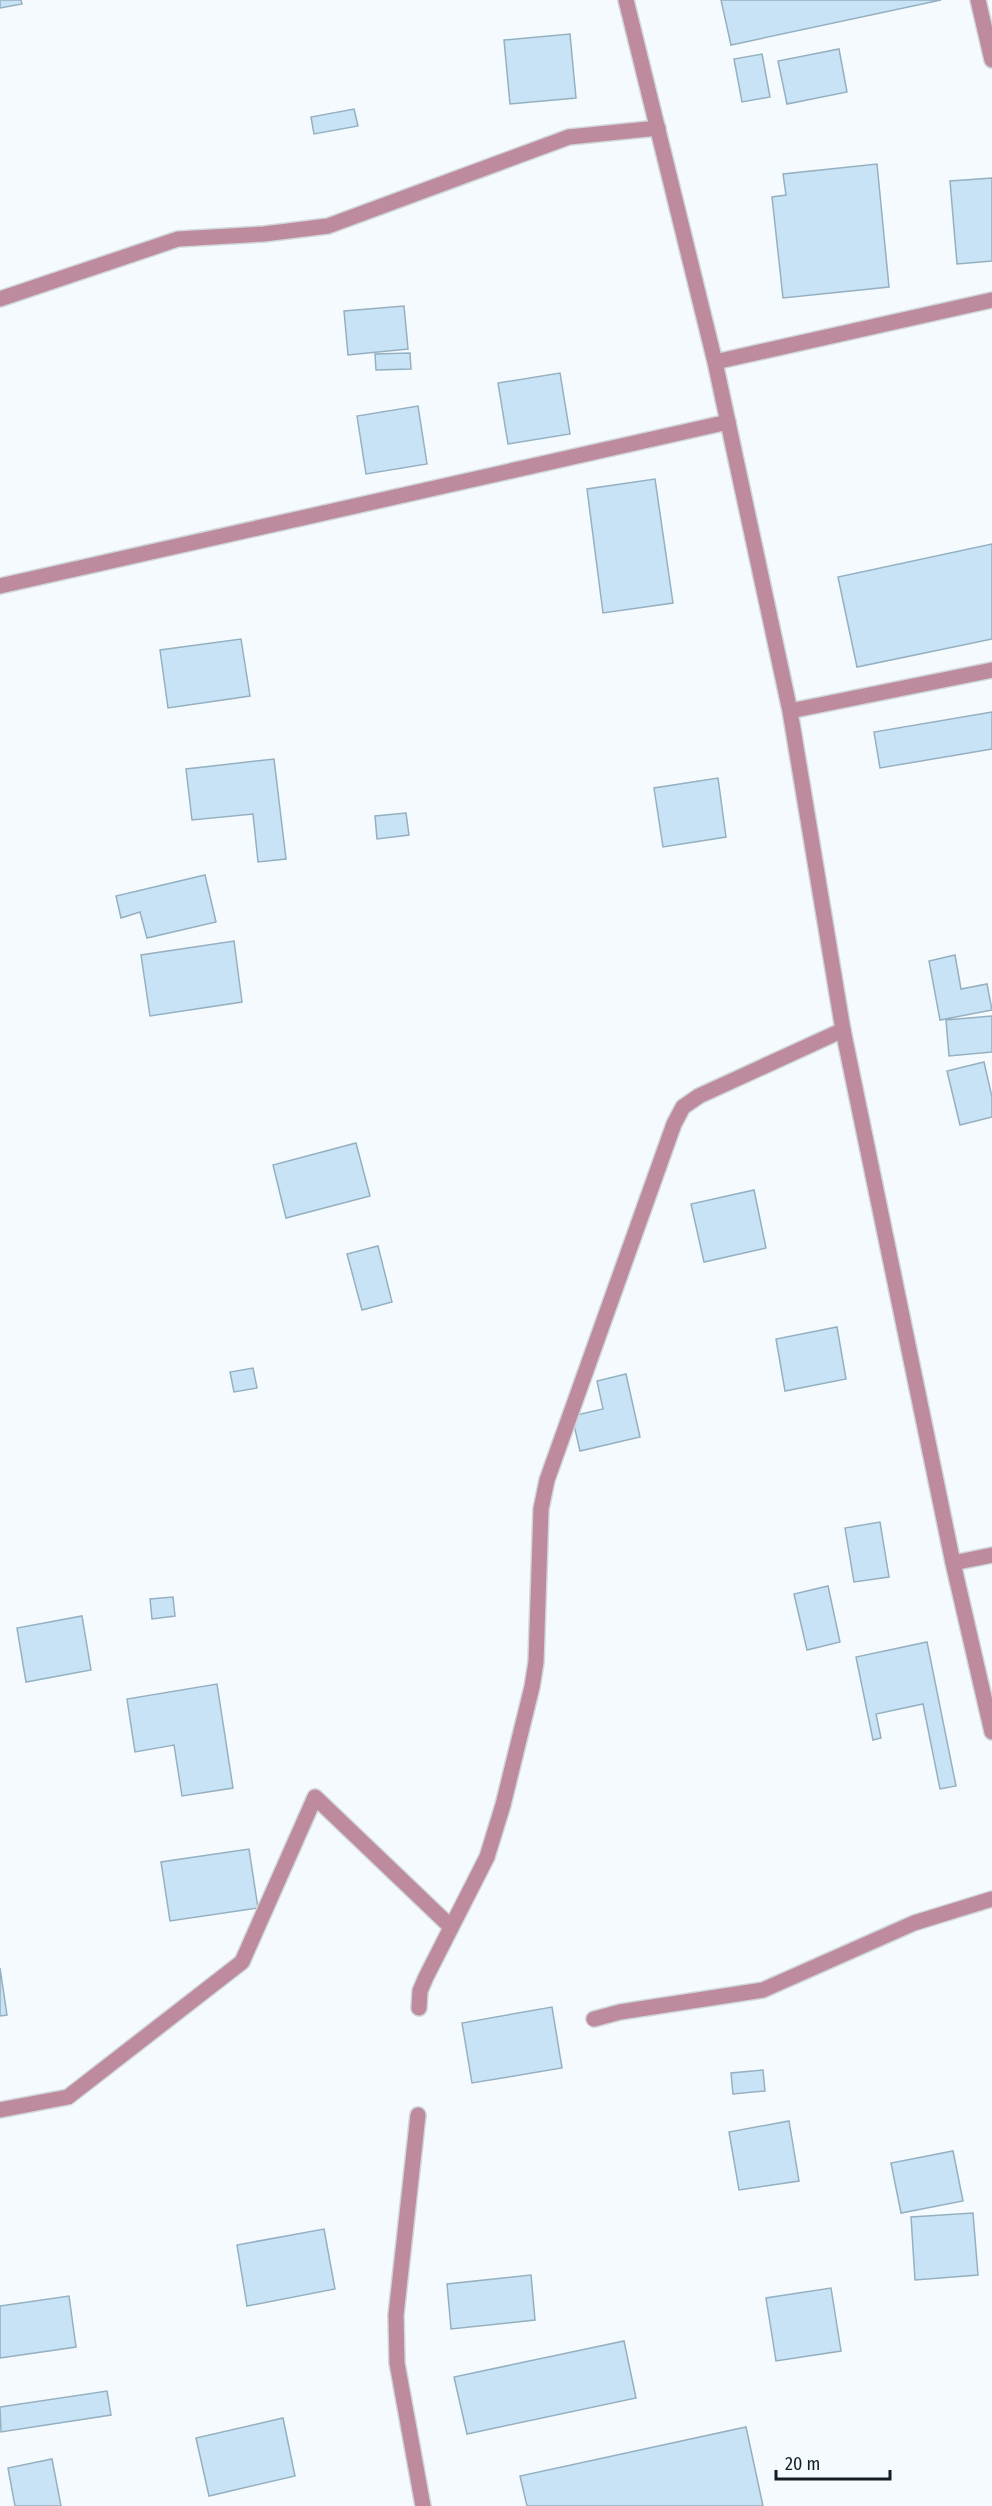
<svg xmlns="http://www.w3.org/2000/svg" width="992" height="2506" font-family="'Fira Sans Condensed',sans-serif">
<style>
.building{fill:#c8e3f5;stroke:#95b0c0;stroke-width:1.5}
.lines{fill:none;stroke-linecap:round;stroke-linejoin:round}
.service-casing{stroke:#d0d7da;stroke-width:18}
.minor-casing{stroke:#d0d7da;stroke-width:18}
.service{stroke:#bd8b9d;stroke-width:15}
.minor{stroke:#bd8b9d;stroke-width:15}
</style>
<rect width="100%" height="100%" fill="#f4fafd"/>
<path class="building" d="M0 0H21L22 4 0 8Z
M721 0H941L731 45Z
M570 34 576 98 510 104 504 40Z
M839 49 847 92 787 104 778 61Z
M762 54 770 97 742 102 734 59Z
M354 109 358 126 314 134 311 117Z
M877 164 889 287 783 298 772 197 786 195 783 174Z
M992 178V261L957 264 950 181Z
M404 306 408 349 348 355 344 311Z
M410 353 411 369 376 370 375 354Z
M560 373 570 434 508 444 498 383Z
M418 406 427 464 366 474 357 416Z
M655 479 673 603 603 613 587 489Z
M992 544V639L857 667 838 577Z
M241 639 250 696 168 708 160 650Z
M992 712V749L880 768 874 732Z
M274 759 286 859 258 862 253 814 192 820 186 769Z
M718 778 726 837 663 847 654 788Z
M406 813 409 835 377 839 375 816Z
M205 875 216 922 147 938 140 912 121 918 116 896Z
M234 941 242 1002 150 1016 141 955Z
M955 955 961 989 987 984 992 1010 940 1020 929 961Z
M992 1016V1052L949 1056 946 1020Z
M984 1062 992 1097V1117L960 1125 947 1071Z
M356 1143 370 1196 286 1218 273 1165Z
M754 1190 766 1248 704 1262 691 1204Z
M378 1246 392 1302 362 1310 347 1254Z
M837 1327 846 1379 785 1391 776 1339Z
M253 1368 257 1388 234 1392 230 1372Z
M626 1374 640 1437 580 1451 572 1416 603 1409 597 1381Z
M880 1522 889 1577 854 1582 845 1528Z
M828 1586 840 1642 807 1650 794 1594Z
M173 1597 175 1616 152 1619 150 1599Z
M82 1616 91 1670 26 1682 17 1628Z
M927 1642 956 1786 940 1789 923 1704 876 1714 881 1738 873 1740 856 1657Z
M217 1684 233 1788 182 1796 174 1745 135 1752 127 1699Z
M249 1849 258 1908 170 1921 161 1862Z
M0 1968 7 2015 0 2016Z
M552 2007 562 2068 472 2083 462 2023Z
M763 2070 765 2091 733 2094 731 2073Z
M789 2121 799 2181 739 2190 729 2132Z
M953 2151 963 2201 901 2213 891 2163Z
M973 2213 978 2275 915 2280 911 2217Z
M324 2229 335 2289 247 2306 237 2245Z
M531 2275 535 2320 451 2329 447 2284Z
M831 2288 841 2351 776 2361 766 2298Z
M69 2296 76 2347 0 2358V2306Z
M624 2341 636 2398 467 2434 454 2377Z
M107 2391 111 2415 1 2432 0 2407Z
M283 2418 295 2476 209 2496 196 2438Z
M746 2427 763 2506H527L520 2476Z
M52 2459 61 2506H15L8 2468Z"/>
<g class="lines">
<defs>
<path id="service" d="M0 299 178 239 264 234 328 226 569 137 658 128
M0 586 728 422
M419 2008 420 1991 426 1977 487 1857 503 1805 532 1687 536 1662 541 1509 547 1480 674 1124 683 1107 699 1096 843 1030
M594 2019 620 2012 763 1990 914 1923 992 1899
M0 2110 68 2097 242 1962 315 1797 451 1927
M418 2115 396 2315 397 2363 423 2506"/>
<path id="minor" d="M626 0 715 362 790 711 843 1030 953 1563 992 1732
M978 0 992 60
M715 362 992 300
M790 711 992 670
M953 1563 992 1555"/>
</defs>
<use href="#service" class="service-casing"/>
<use href="#minor" class="minor-casing"/>
<use href="#service" class="service"/>
<use href="#minor" class="minor"/>
</g>
<path d="M776 2470v9h114v-9" fill="none" stroke="#141e24" stroke-width="3"/>
<text x="785" y="2470" font-size="18" fill="#141e24" stroke="#f4fafd" stroke-width="4.5" paint-order="stroke">20 m</text>
</svg>
